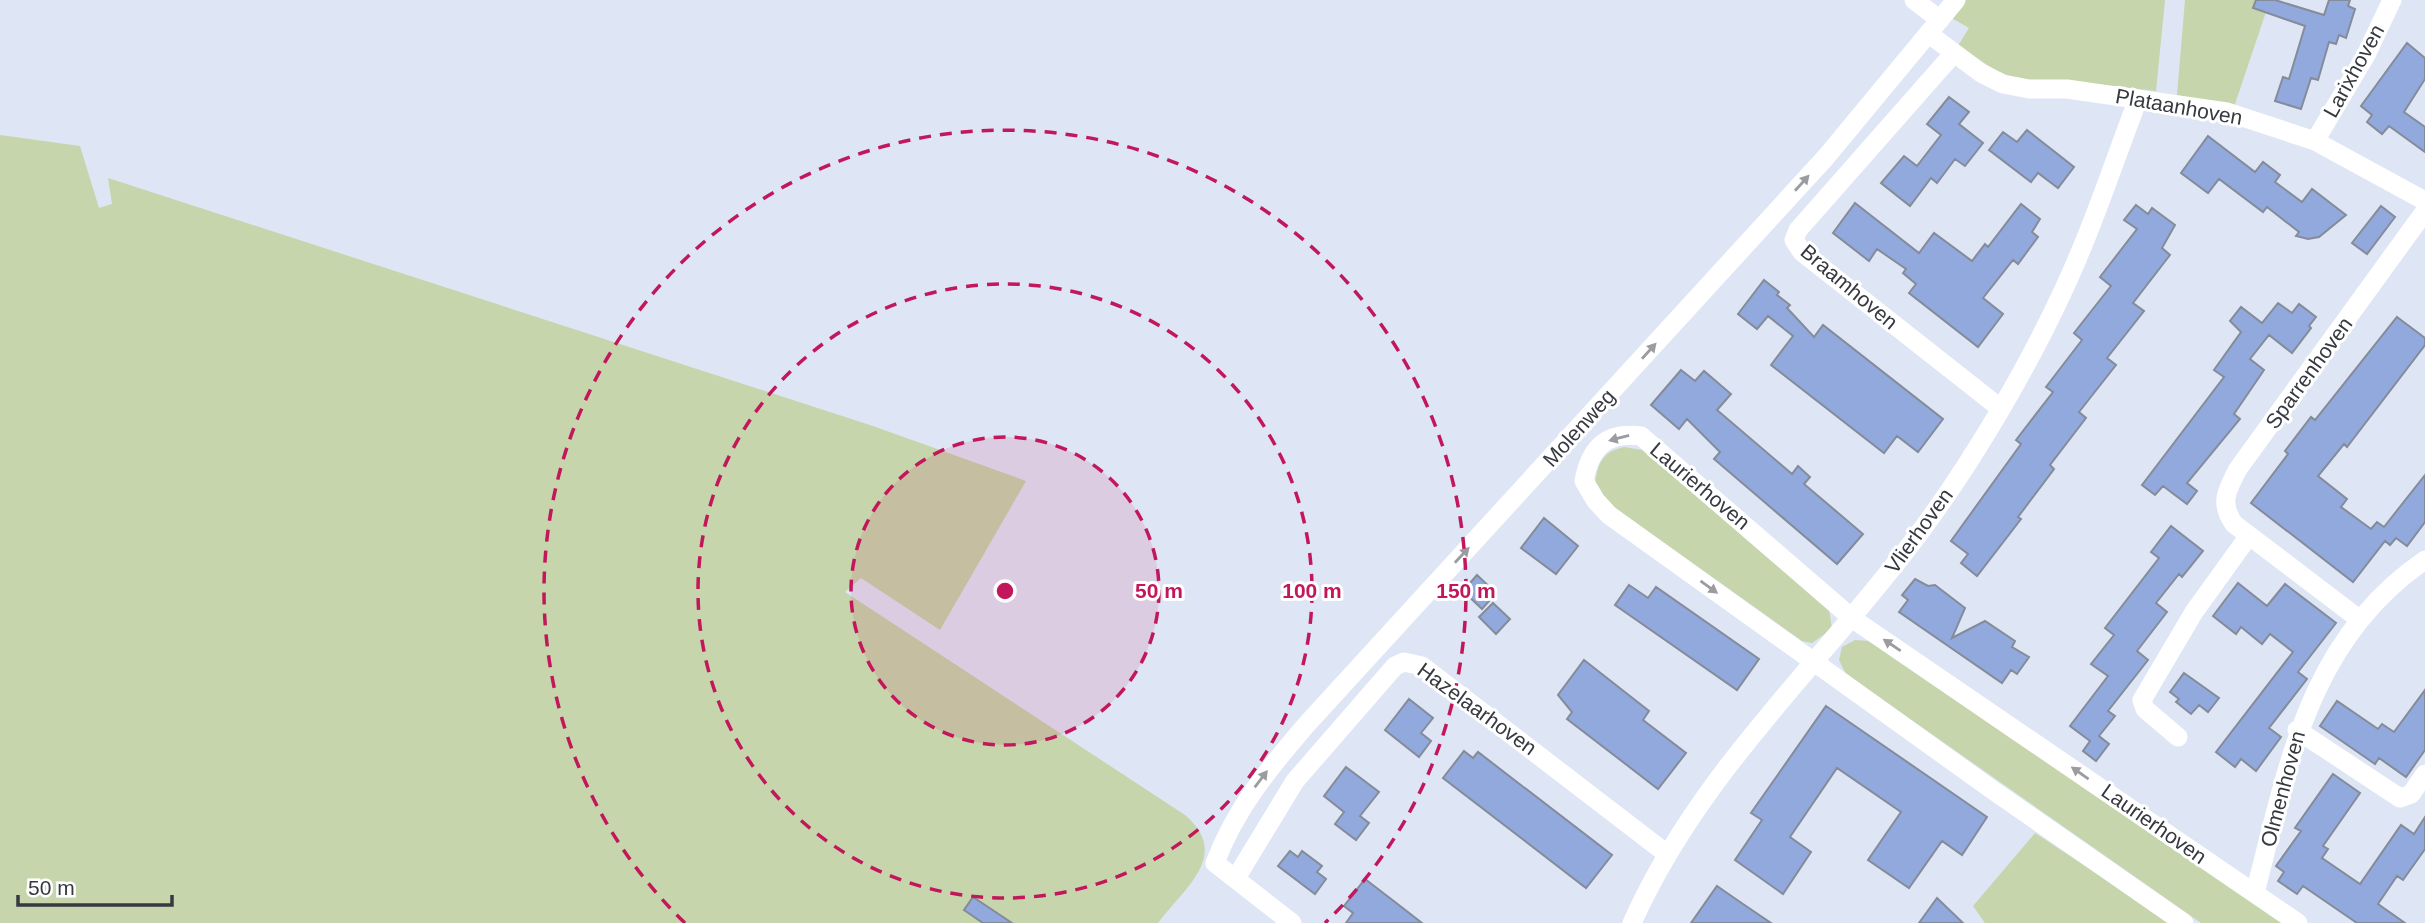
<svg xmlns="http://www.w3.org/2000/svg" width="2425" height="923" font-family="Helvetica,sans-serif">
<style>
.green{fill:#c6d5ab}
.building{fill:#92a9de;stroke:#848b99;stroke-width:2}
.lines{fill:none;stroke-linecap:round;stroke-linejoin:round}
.minor{stroke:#fff;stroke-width:19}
.oneway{fill:#9a9c9f}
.ring{fill:none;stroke:#c2185b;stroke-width:3.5;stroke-dasharray:12 9}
.labels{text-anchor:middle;stroke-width:6;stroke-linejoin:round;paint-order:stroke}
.street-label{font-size:21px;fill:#36393f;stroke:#fff}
.centre{fill:#c2185b;stroke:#fff;stroke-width:3.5}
.ring-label{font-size:21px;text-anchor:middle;font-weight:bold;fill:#c2185b;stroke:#fff;stroke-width:6;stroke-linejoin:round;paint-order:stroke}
</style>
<rect width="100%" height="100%" fill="#dee5f5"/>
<path class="green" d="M1964 0H2165L2156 91 2086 83H2047L2003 75 1958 46 1969 28 1950 17Z
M2185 0H2270L2234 107 2177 95Z
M0 135 80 146 99 208 112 204 108 178 873 426 1026 481 940 630 861 578 845 592 1185 815C1231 855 1186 886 1158 923H0Z
M1624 447 1642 450 1829 608 1832 629 1812 643 1802 641 1601 498 1595 486C1597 464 1602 452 1624 447Z
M1855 640 1869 641 2283 923H2201L1846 674 1839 660 1842 647Z
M2035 833 2172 923H1985L1973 906Z"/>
<path class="building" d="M2256 0H2275L2324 15 2329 0H2350L2348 6 2355 9 2346 38 2339 35 2336 44 2329 42 2318 80 2311 78 2301 109 2275 101 2283 77 2289 79 2305 26 2253 8Z
M2407 43 2425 58V79L2404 112 2425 127V152L2389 126 2382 134 2367 122 2372 115 2361 106Z
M1949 97 1969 112 1959 124 1983 143 1965 166 1955 159 1937 183 1931 178 1910 206 1881 183 1904 156 1917 166 1941 135 1927 124Z
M2027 130 2074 167 2058 188 2038 173 2031 182 1989 150 2003 132 2017 142Z
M2208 136 2255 172 2263 162 2280 175 2275 182 2302 202 2312 189 2346 215 2319 237 2308 239 2296 236 2299 232 2267 207 2263 212 2219 179 2208 193 2181 173Z
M1855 203 1919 253 1934 233 1972 261 1985 244 1988 247 2021 204 2040 219 2032 232 2038 237 2018 264 2013 260 1983 298 2003 314 1978 347 1909 293 1916 284 1903 273 1906 269 1877 249 1869 261 1833 233Z
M2136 205 2148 214 2152 208 2175 225 2162 248 2170 255 2133 303 2144 311 2107 358 2116 365 2079 412 2086 418 2050 465 2054 469 2018 517 2021 519 1977 576 1961 563 1968 554 1951 541 2021 444 2016 440 2053 392 2046 387 2082 340 2074 333 2111 286 2100 277 2137 229 2124 220Z
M2381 206 2395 217 2367 254 2352 243Z
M1764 280 1779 292 1777 295 1790 305 1787 308 1814 337 1823 325 1943 419 1918 452 1897 436 1884 453 1771 365 1793 336 1768 316 1757 329 1738 314Z
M2278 303 2292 313 2299 304 2316 317 2309 326 2311 328 2292 353 2269 335 2250 359 2264 370 2234 414 2240 419 2187 483 2197 491 2187 504 2163 486 2155 495 2142 485 2224 377 2214 370 2241 332 2230 321 2241 307 2262 323Z
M2397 317 2425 338V345L2347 447 2344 444 2318 476 2347 499 2341 507 2371 529 2377 522 2384 527 2425 475V522L2407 546 2396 538 2390 545 2385 541 2353 582 2251 503 2288 454 2285 451 2311 417 2315 420Z
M1681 370 1695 381 1704 371 1731 394 1717 410 1792 474 1798 466 1810 477 1804 484 1863 534 1837 564 1714 459 1720 452 1687 419 1679 429 1651 405Z
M1544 518 1578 546 1556 574 1521 548Z
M2171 526 2203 551 2182 577 2179 574 2156 603 2167 612 2137 651 2148 660 2108 711 2115 716 2099 736 2109 744 2096 761 2083 751 2090 741 2070 726 2108 676 2091 664 2114 635 2105 628 2159 558 2151 552Z
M1477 575 1496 593 1482 609 1463 591Z
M1915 579 1928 586 1935 585 1965 608 1952 638 1985 621 2015 641 2012 647 2029 657 2017 674 2011 670 2002 683 1899 612 1908 600 1902 595Z
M2238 583 2267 606 2285 584 2336 623 2298 672 2307 679 2269 728 2281 737 2256 771 2241 759 2235 767 2216 752 2293 652 2270 634 2262 644 2241 627 2236 634 2213 616Z
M1629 585 1648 598 1656 587 1759 659 1737 690 1615 605Z
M1493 603 1510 619 1496 634 1479 617Z
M1584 660 1649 711 1643 720 1686 753 1658 789 1567 719 1572 712 1558 695Z
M2184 673 2219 698 2208 712 2199 705 2191 714 2176 702 2179 699 2170 692Z
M2425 690V750L2406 777 2379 758 2375 764 2320 726 2337 701 2378 729 2382 724 2394 732Z
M1409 699 1433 718 1421 733 1431 741 1419 757 1385 730Z
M1826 706 1987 817 1962 855 1942 841 1909 888 1868 860 1901 812 1837 768 1790 837 1811 852 1783 894 1735 860 1762 820 1751 813Z
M1464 751 1473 758 1478 752 1612 855 1586 888 1443 778Z
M1346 767 1379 792 1360 816 1369 823 1356 840 1335 824 1344 812 1324 796Z
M2333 774 2360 793 2323 846 2328 849 2322 858 2360 884 2401 825 2414 834 2425 817V849L2403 880 2397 876 2378 904 2405 923H2357L2303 886 2297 894 2278 881 2284 872 2276 866 2301 831 2295 828Z
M1290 851 1298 857 1302 851 1322 866 1317 872 1326 879 1315 894 1278 866Z
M1365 879 1395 902 1422 923H1346L1353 913 1344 906Z
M1717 886 1743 904 1771 923H1691Z
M973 897 1012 923H983L964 910Z
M1937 898 1963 923H1919Z"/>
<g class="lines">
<path class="minor" d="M1914 0 1940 20
M1929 34 1981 73 2003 84 2029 89H2067L2227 112 2315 141 2425 201
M1954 53 1798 230 1794 240 1802 252 2000 408
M2315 141 2366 55 2392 0
M2359 619 2234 524C2219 503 2227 490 2238 469L2425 211
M2297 730 2400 798 2411 794 2425 774
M2178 737 2145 709 2142 700 2194 612 2248 537
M1236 878 1295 781 1395 666 1404 662 1422 666 1667 854
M2255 893C2288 766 2308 640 2425 560
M1292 923 1215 863C1235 809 1270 767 1307 724L1826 157 1956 0
M1632 923C1700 770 1826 660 1923 528 1974 459 2027 369 2063 291 2092 229 2114 162 2138 99
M2184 923 1994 791 1609 515 1596 501 1584 481C1590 448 1606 431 1641 436L1853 619 2298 923"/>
</g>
<defs><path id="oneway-solid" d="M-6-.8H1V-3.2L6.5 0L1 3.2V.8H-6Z" transform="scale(1.75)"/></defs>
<g class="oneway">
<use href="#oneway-solid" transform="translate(1802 183) rotate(-48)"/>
<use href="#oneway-solid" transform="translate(1649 351) rotate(-48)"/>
<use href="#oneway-solid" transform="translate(1619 438) rotate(165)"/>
<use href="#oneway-solid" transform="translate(1462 555) rotate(-47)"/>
<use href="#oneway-solid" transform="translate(1709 587) rotate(36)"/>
<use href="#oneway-solid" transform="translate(1892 645) rotate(-146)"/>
<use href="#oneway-solid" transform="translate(2080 773) rotate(-145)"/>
<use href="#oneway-solid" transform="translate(1261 779) rotate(-53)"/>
</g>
<circle cx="1005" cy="591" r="154" fill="#c2185b" fill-opacity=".12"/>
<g class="ring">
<circle cx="1005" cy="591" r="154"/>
<circle cx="1005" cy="591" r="307"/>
<path d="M685 923A461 461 0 1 1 1325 923"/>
</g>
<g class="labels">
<g class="street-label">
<text transform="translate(2354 71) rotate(-61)" y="7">Larixhoven</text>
<text transform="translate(2179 107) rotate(10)" y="7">Plataanhoven</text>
<text transform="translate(1849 287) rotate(40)" y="7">Braamhoven</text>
<text transform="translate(2309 373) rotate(-54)" y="7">Sparrenhoven</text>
<text transform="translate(1579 428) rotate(-48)" y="7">Molenweg</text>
<text transform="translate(1700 486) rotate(40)" y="7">Laurierhoven</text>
<text transform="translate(1919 531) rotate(-54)" y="7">Vlierhoven</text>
<text transform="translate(1477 709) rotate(36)" y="7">Hazelaarhoven</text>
<text transform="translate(2283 789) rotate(-75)" y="7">Olmenhoven</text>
<text transform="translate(2154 824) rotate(35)" y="7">Laurierhoven</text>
</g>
</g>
<circle cx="1005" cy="591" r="10" class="centre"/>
<g class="ring-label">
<text x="1159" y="598">50 m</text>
<text x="1312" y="598">100 m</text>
<text x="1466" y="598">150 m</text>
</g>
<path d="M18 895v10h154v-10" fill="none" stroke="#36393f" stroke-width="3.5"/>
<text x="28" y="895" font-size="21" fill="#36393f" stroke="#ffffff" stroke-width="5" paint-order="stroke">50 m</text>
</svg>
